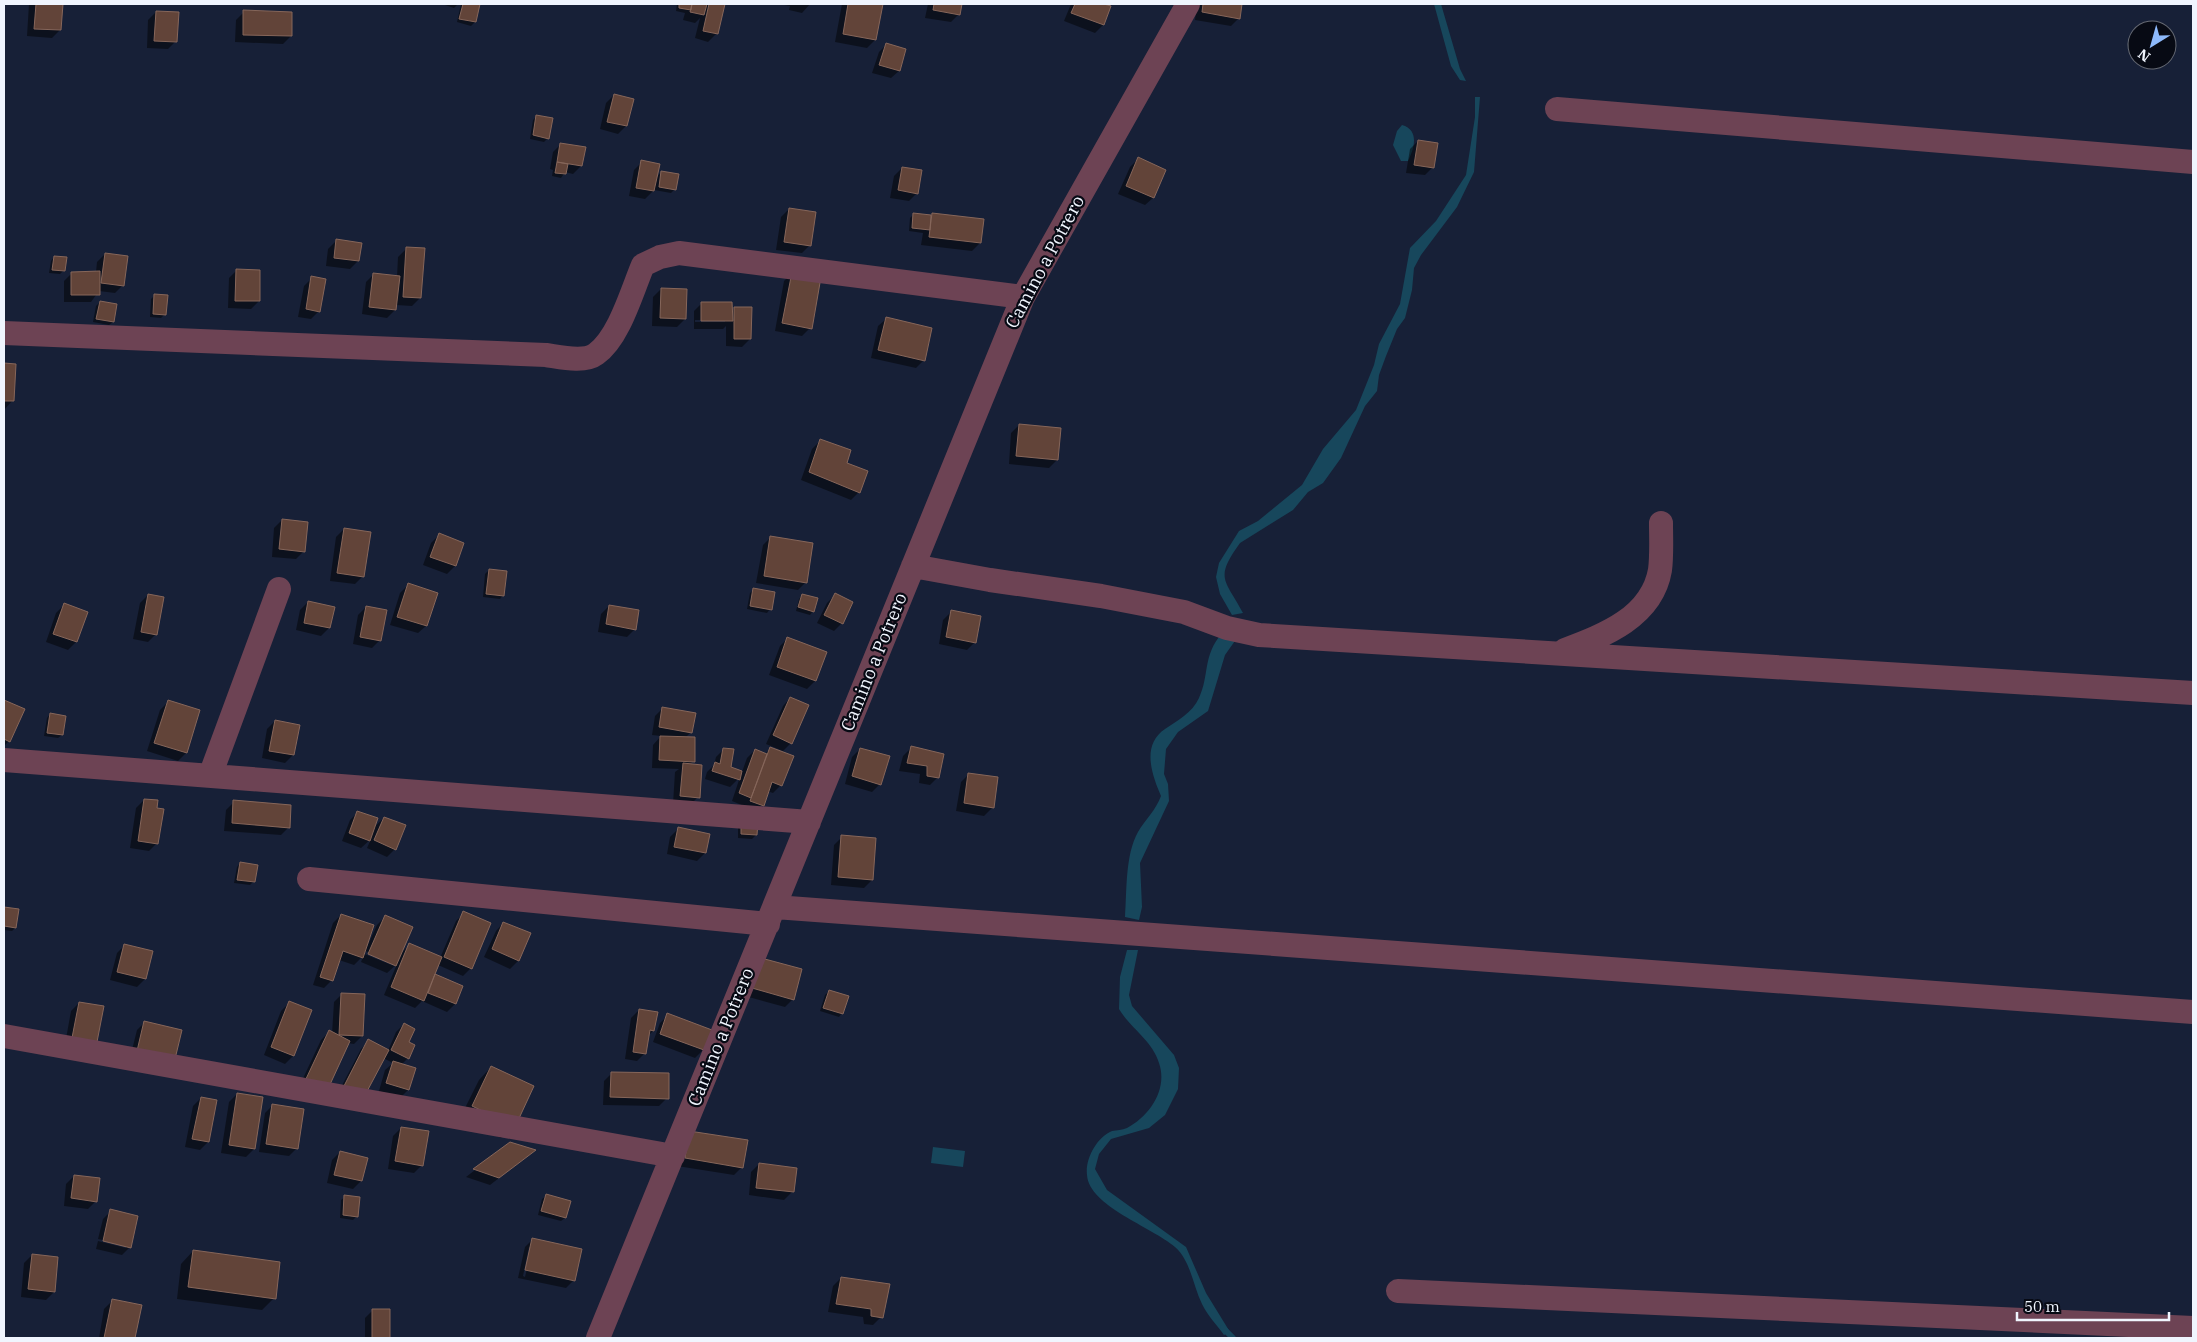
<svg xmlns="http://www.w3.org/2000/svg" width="2197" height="1342" font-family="'IBM Plex Serif',serif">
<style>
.water{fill:#17475c}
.shadow{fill:#0007;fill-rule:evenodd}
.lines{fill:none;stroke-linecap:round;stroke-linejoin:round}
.stream{stroke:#17475c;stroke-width:6}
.building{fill:#624439;stroke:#86665a}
.minor{stroke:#6d4354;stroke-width:24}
.labels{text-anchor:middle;stroke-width:4.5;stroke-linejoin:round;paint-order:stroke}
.street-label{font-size:18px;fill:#f0f5fe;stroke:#070a14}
</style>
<rect width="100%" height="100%" fill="#172037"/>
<path class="water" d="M1434 4H1441L1460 69 1466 81 1460 80 1451 66Z
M1475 97H1480L1474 172 1457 207 1421 255 1414 268 1412 290 1405 318 1397 329 1386 356 1379 375 1377 391 1365 406 1341 458 1323 483 1308 492 1293 510 1240 543C1214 579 1225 579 1243 613L1232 615 1220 594 1216 577 1219 563 1239 531 1258 521 1302 485 1323 449 1356 410 1374 365 1379 344 1400 304 1410 248 1436 221 1466 175 1475 117Z
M1402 125C1420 130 1414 149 1408 161H1401L1393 145 1397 131Z
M1222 633 1237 638 1225 655 1208 711 1178 732 1166 749 1164 774 1168 784 1169 801 1140 863 1142 907 1139 920 1125 917C1127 891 1125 855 1138 832 1145 820 1156 810 1161 796 1152 775 1141 745 1165 729 1178 720 1192 713 1199 698 1210 674 1202 657 1222 633Z
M1127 950H1138L1129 995 1132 1006 1174 1055 1179 1068 1178 1089 1165 1115 1149 1128 1111 1139 1099 1154 1095 1169 1107 1190 1186 1247 1206 1293 1230 1332 1224 1335C1217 1325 1207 1315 1202 1304 1193 1286 1191 1261 1175 1247 1152 1227 1089 1206 1087 1175 1085 1159 1097 1137 1112 1131 1117 1130 1122 1130 1127 1128 1150 1116 1168 1089 1159 1063 1152 1040 1130 1028 1119 1009L1120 977Z
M933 1147 965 1151 963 1167 931 1163Z"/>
<path class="shadow" d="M29 4H61L60 30 52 38 27 36Z
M442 4H458L454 8Z
M461 4H479L475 22 471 26 457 22Z
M677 4H723L716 34 708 42 695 38 700 18 695 23 683 20 685 13 676 11Z
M779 4H810L802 13 789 10 790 6Z
M842 4H882L875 40 867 48 835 42Z
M928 4H961L959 14 951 22 925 18Z
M1071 4H1100L1109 7 1103 25 1095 33 1064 21Z
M1197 4H1241L1239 18 1231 26 1195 20Z
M156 12 176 41 168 49 147 48 148 20Z
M244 12 291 36 283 44 235 42 236 20Z
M887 44 899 71 891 78 872 73 879 52Z
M614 95 626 126 618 134 600 129 606 103Z
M537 116 548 138 544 142 530 139 533 120Z
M1418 141 1433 167 1425 175 1406 173 1410 149Z
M561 144 581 166 573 174 565 172 561 178 552 176 553 170 550 169 553 152Z
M1138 159 1153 198 1145 205 1118 194 1130 167Z
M642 162 656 178 661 172 675 189 671 193 654 190 645 199 629 196 634 170Z
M902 168 917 193 909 201 890 198 894 176Z
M789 209 810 245 802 253 776 250 781 217Z
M914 214 983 220 980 243 972 251 921 245 923 233 909 231 910 218Z
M336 241 358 261 350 269 326 266 328 249Z
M406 249 420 298 412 306 396 305 395 310 387 318 362 314 366 282 374 274 397 277 398 257Z
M105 254 123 285 115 293 99 291 91 302H64V281L72 273 96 272 97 262Z
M54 257 63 271 60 274 49 273 51 261Z
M237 270 259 301 251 309 228 308 229 278Z
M792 273 810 328 802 336 775 331 784 281Z
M312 278 319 311 311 319 298 317 304 286Z
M661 289 685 319 677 327 652 326 653 297Z
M155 295 165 314 161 318 150 317 151 299Z
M100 302 113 322 109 325 93 322 96 306Z
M702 303 731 312 734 309 750 339 742 347 726 346V326L723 329H694V311ZM695 320H725V322H695Z
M886 319 924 360 916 368 871 358 878 326Z
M4 365H14L13 400 4 410Z
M1019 425 1057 460 1049 468 1009 464 1011 433Z
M820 441 846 464 859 492 851 500 801 480 812 449Z
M282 520 304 551 296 559 272 557 274 528Z
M344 529 363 576 355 584 330 581 336 537Z
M439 535 455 566 447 574 423 565 431 543Z
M771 537 806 582 798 590 756 583 763 545Z
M489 570 503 595 500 599 483 597 485 574Z
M408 585 426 626 418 633 390 625 400 593Z
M753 590 770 609 767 613 747 609 750 593Z
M148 595 156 634 148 642 133 639 140 603Z
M803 595 813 611 810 615 796 611 799 599Z
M835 595 842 623 834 631 817 623 827 603Z
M308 602 329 628 321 636 296 630 300 610Z
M64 605 86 612 76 642 68 650 46 642 56 613Z
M609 606 635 629 627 637 598 632 601 614Z
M366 607 380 640 372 648 353 644 358 615Z
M951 612 975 642 967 650 939 644 943 620Z
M788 638 815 681 807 689 769 675 780 646Z
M790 698 791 743 783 751 766 744 783 706Z
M4 701 23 710 9 741 4 746Z
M168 702 186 753 178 761 147 751 160 710Z
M663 708 691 732 685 738 693 761 689 765 698 797 690 805 673 804 675 772 679 769 652 768 653 745 661 736 652 735 655 716Z
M50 714 62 735 58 738 44 736 47 718Z
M275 721 293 755 285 763 262 758 267 729Z
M911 748 938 777 930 785 919 783 920 774 899 771 903 756Z
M724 749 729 768 742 772 747 758 755 750 765 754 770 749 781 785 773 793 767 791 762 805 754 813 744 806 732 801 740 777 730 787 705 779 707 772 714 765 716 757Z
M860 749 880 784 872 792 845 784 852 757Z
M969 774 992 808 984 816 956 811 961 782Z
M144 800 157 843 149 851 130 848 136 808Z
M234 802 289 827 281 835 224 831 226 810Z
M358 812 373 828 384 818 395 849 387 857 367 848 371 839 361 848 342 841 350 820Z
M738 826 756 835 752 839 738 838Z
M678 829 705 853 697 861 667 854 670 837Z
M842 837 872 880 864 888 831 885 834 845Z
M240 863 254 881 250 885 234 883 237 867Z
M4 908 18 910 15 928 12 931 4 930Z
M464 913 471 968 463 976 438 965 434 975 462 987 455 1004 447 1012 422 1001 415 1008 384 995 397 964 387 973 361 962 364 955 354 965 339 960 332 980 324 988 313 985 333 923 341 915 365 947H367L377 925 385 917 401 953 409 945 440 958 456 921ZM363 950 394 963V966L362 953Z
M503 923 518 961 510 969 484 957 496 931Z
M125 945 145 979 137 987 110 980 117 953Z
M753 967 793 999 785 1007 745 996Z
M829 991 842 1013 839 1017 820 1011 825 995Z
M342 994 362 1036 354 1044 347 1043 298 1089 321 1040 329 1032 332 1034 334 1002Z
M79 1003 102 1007 64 1050 71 1011Z
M289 1003 293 1056 285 1064 264 1055 281 1011Z
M639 1010 653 1031 648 1036 645 1053 637 1061 625 1059 631 1018Z
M668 1015 703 1050 695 1058 653 1042 660 1023Z
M145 1022 180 1031 130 1058 137 1030Z
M404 1024 408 1058 401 1065 414 1069 408 1090 400 1098 379 1091 385 1070 393 1063 383 1058 337 1095 361 1049 369 1041 388 1051 396 1032Z
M491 1067 514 1126 501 1138 460 1118 479 1080Z
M612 1073 667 1098 659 1106 603 1105 604 1081Z
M237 1094 254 1149 246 1157 221 1153 229 1102Z
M201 1098 208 1142 200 1150 185 1147 193 1106Z
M273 1105 297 1148 289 1156 259 1152 265 1113Z
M401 1128 422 1165 414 1173 388 1169 393 1136Z
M681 1140 742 1167 734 1175 677 1166Z
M510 1143 534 1151 490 1185 466 1177Z
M340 1152 366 1158 361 1181 353 1189 327 1183 332 1160Z
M759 1164 792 1192 784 1200 749 1195 751 1172Z
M74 1176 96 1201 88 1209 64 1206 66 1184Z
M546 1196 569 1202 565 1218 561 1221 538 1215 542 1199Z
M345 1197 357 1216 353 1220 340 1218 341 1200Z
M111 1211 130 1247 122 1255 96 1249 98 1241 126 1248V1245L98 1239 103 1219Z
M533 1239 574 1280 566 1288 518 1278 525 1247ZM529 1247H532L525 1277 523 1276Z
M193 1251 274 1298 262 1310 177 1299 181 1264Z
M32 1255 54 1292 46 1300 21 1297 24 1263Z
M841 1278 881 1317 873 1325 864 1324 863 1317 828 1312 833 1286Z
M112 1301 140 1306 134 1338H99L104 1309Z
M373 1310 388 1337V1338H365V1318Z"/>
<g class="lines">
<path class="stream" d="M1223 1328 1233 1338"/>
</g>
<path class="building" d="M36 4H63L61 30 34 29Z
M463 4H480L476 22 459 19Z
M679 4H692L691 10 679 8Z
M692 4H707L704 15 690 12Z
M709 4H725L718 34 703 31Z
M848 4H883L876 40 843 34Z
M934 4H962L960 15 933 10Z
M1075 4H1104L1111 6 1104 25 1071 13Z
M1203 4H1242L1240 19 1202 12Z
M243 10 292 12V36L243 35Z
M156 11 179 12 177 42 154 41Z
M886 43 906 49 900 71 879 65Z
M614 94 634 99 627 126 607 122Z
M536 115 553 118 549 139 533 135Z
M1418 140 1438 143 1434 168 1414 165Z
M560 143 586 147 582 166 557 162Z
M1138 157 1166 170 1154 198 1126 186Z
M641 160 660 164 654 191 636 188Z
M557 162 568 164 566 174 555 173Z
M902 167 922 170 918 194 898 190Z
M661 171 679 174 676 190 659 187Z
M789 208 816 212 811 246 784 242Z
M913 213 931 215 930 230 912 228Z
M932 213 984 219 981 243 929 237Z
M336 239 362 243 359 261 334 258Z
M406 247 425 248 421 298 403 297Z
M105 253 128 256 124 286 101 283Z
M54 256 67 257 65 271 52 270Z
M236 269 260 270V301H235Z
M100 271V295H71V272Z
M792 272 821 277 812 329 782 323Z
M373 273 400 276 396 310 369 307Z
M311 276 326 279 320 312 306 309Z
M661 288 687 289 686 319 660 318Z
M154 294 168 295 166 315 153 314Z
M100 301 117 304 114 322 96 319Z
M701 302H732L733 321H701Z
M734 307H752L751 339H734Z
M886 317 932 328 925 361 878 350Z
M4 363 16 364 14 401H4Z
M1019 424 1061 428 1058 460 1016 456Z
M820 439 851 450 847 463 868 471 860 493 809 472Z
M282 519 308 522 305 552 279 549Z
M344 528 371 532 364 577 337 573Z
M439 533 464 543 456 566 430 557Z
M770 536 813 543 807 583 764 576Z
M489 569 507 571 504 596 486 594Z
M408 583 438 593 427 626 397 617Z
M753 588 775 592 772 610 750 606Z
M835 593 853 602 843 624 824 615Z
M148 594 164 597 157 635 141 632Z
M802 594 818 598 814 612 798 607Z
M308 601 335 607 330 628 304 623Z
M64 603 88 612 77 642 53 634Z
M609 605 639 610 636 630 606 624Z
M366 606 387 610 381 641 360 637Z
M951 610 981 616 976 643 946 637Z
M787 637 827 652 816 681 777 667Z
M790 697 809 705 792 744 773 735Z
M4 700 25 709 10 742 4 739Z
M168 700 200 710 187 753 154 743Z
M662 707 696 713 692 733 659 727Z
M50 713 66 716 63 735 47 733Z
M275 720 300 725 294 755 269 751Z
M660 736 695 737V762L659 760Z
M911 746 944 754 939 778 927 776V766L907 763Z
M770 747 794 756 782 786 772 782 764 806 750 801Z
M723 748 734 749 731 767 742 771 740 780 712 771 715 762 720 764Z
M860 748 890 756 881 785 852 776Z
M755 749 767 754 751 798 739 793Z
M683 763 702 765 700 798 680 796Z
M968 773 998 777 994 808 964 803Z
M144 799 158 800 157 808 164 809 158 844 138 841Z
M233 800 291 805 290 828 232 823Z
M357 811 378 818 370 841 349 833Z
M384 817 406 825 396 850 374 840Z
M741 821 758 822 757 835 741 834Z
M678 827 710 834 706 853 674 847Z
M841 835 876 838 873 880 838 877Z
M240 862 258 865 255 882 237 880Z
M4 907 19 909 16 928 4 926Z
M463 911 491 923 472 969 444 957Z
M341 914 374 925 363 958 343 951 333 981 320 977Z
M385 915 413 927 396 966 368 954Z
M503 922 531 933 519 961 492 949Z
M409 943 442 957 424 1001 391 987Z
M124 944 153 951 146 979 117 972Z
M761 958 802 969 794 1000 752 988Z
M435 974 463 986 456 1004 428 993Z
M829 990 849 996 843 1014 823 1008Z
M341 993 365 994 363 1036 339 1035Z
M289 1001 312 1010 294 1056 271 1047Z
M79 1002 104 1006 96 1047 71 1043Z
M639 1009 658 1012 654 1031 650 1030 646 1054 633 1052Z
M667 1013 712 1030 704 1050 660 1034Z
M144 1021 182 1030 175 1059 137 1051Z
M404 1023 415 1029 409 1042 415 1045 409 1059 391 1050Z
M329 1030 350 1041 327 1091 305 1081Z
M368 1039 389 1050 364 1097 344 1086Z
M393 1061 416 1068 409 1090 386 1083Z
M491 1066 534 1086 515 1127 472 1106Z
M611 1072 669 1073V1099L610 1097Z
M237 1093 263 1097 255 1149 229 1145Z
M201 1097 217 1100 209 1142 192 1139Z
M272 1104 304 1109 298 1149 266 1144Z
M401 1127 429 1131 423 1166 395 1161Z
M689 1131 748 1140 743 1168 685 1158Z
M510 1142 536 1150 499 1178 473 1169Z
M340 1151 368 1158 362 1181 334 1175Z
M759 1163 797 1168 794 1192 756 1188Z
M74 1175 100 1178 97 1202 71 1198Z
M546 1194 571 1201 566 1218 541 1211Z
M344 1195 360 1197 358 1217 343 1215Z
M110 1209 138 1216 131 1248 103 1241Z
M532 1238 582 1249 575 1281 525 1270Z
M193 1250 280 1262 276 1299 188 1287Z
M32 1254 58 1257 55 1292 28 1289Z
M841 1277 890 1284 883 1318 871 1316V1309L836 1304Z
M112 1299 142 1305 135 1338H104Z
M372 1309H390V1338H372Z"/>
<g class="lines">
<path class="minor" d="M1557 109 2193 162
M4 333 546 355C560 357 584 363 596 354 619 338 632 291 643 265L660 257 679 253 1023 297
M913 566 990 580 1101 596 1184 612 1227 628 1259 635 2193 693
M1565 650C1605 635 1652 617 1660 570 1662 555 1661 538 1661 523
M4 760 809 822
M210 776 279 589
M309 879 768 924
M775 907 2193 1012
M4 1036 673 1156
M1398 1291 2193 1328
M598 1338 1023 297 1188 4"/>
</g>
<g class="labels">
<g class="street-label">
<text transform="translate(1045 262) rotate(-62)" y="6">Camino a Potrero</text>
<text transform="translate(874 662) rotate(-68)" y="6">Camino a Potrero</text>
<text transform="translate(721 1037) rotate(-68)" y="6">Camino a Potrero</text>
</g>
</g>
<rect width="2197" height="1342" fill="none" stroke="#f0f5fe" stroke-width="10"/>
<g transform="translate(2152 45) rotate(217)"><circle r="24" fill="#070a14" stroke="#646872"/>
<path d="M0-4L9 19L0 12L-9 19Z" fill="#8db9fc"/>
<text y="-8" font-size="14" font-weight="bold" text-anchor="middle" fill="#f0f5fe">N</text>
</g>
<path d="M2017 1312v8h152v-8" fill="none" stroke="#f0f5fe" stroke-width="2.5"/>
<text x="2024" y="1312" font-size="15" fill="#f0f5fe" stroke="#070a14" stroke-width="4" paint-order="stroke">50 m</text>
</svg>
